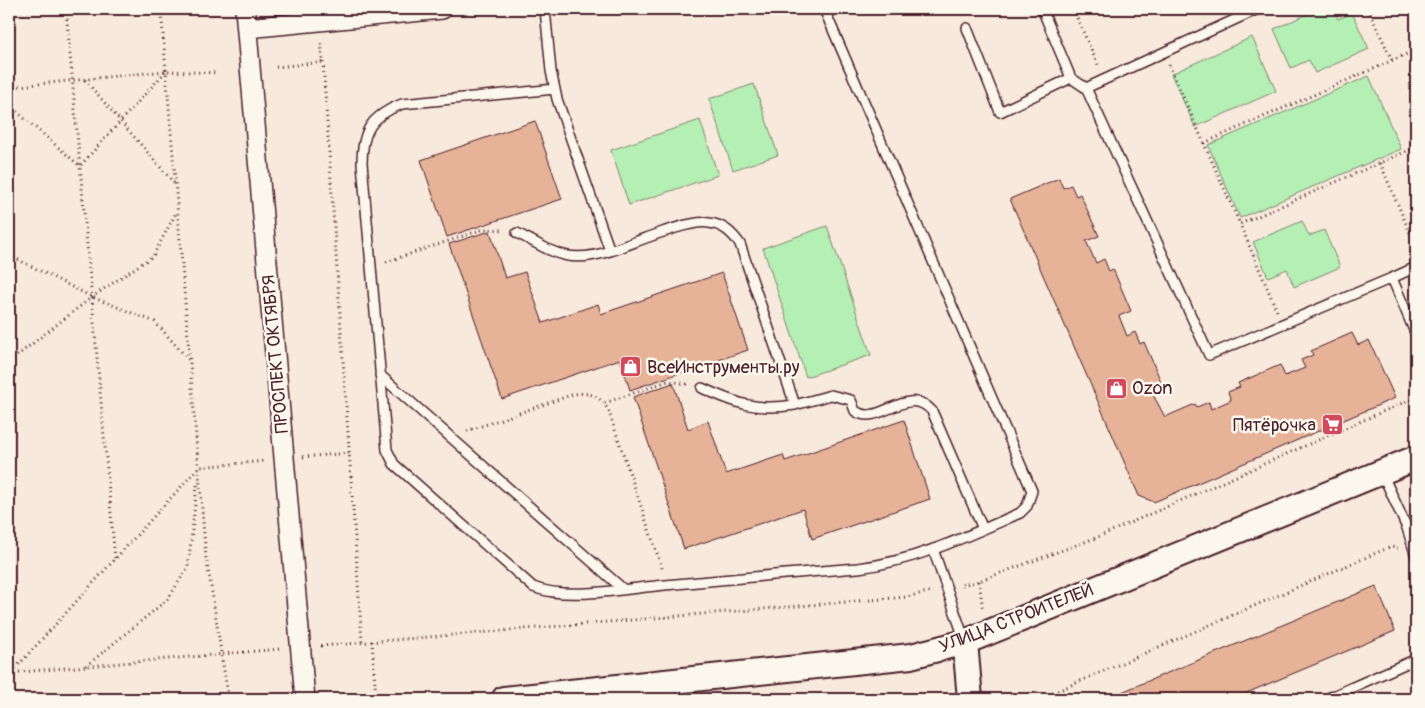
<svg xmlns="http://www.w3.org/2000/svg" width="1425" height="708" font-family="Pangolin,sans-serif">
<style>
.green{fill:#b4efb3;stroke:#7f876f}
.building{fill:#e6b398;stroke:#4a1f2b}
.lines{fill:none;stroke-linecap:round;stroke-linejoin:round}
.service-casing{stroke:#4a1f2b;stroke-width:12}
.minor-casing{stroke:#4a1f2b;stroke-width:22}
.tertiary-casing{stroke:#4a1f2b;stroke-width:28}
.path{stroke:#4a1f2b;stroke-width:3;stroke-dasharray:1 4;stroke-linecap:butt}
.service{stroke:#fbf7ec;stroke-width:9}
.minor{stroke:#fbf7ec;stroke-width:19}
.tertiary{stroke:#fbf7ec;stroke-width:24}
.labels{text-anchor:middle;stroke-width:5;stroke-linejoin:round;paint-order:stroke}
.street-label{font-size:18px;fill:#4a1f2b;stroke:#fbf7ec}
.poi-label{font-size:18px;fill:#4a1f2b;stroke:#fbf7ec;text-anchor:start}
</style>
<rect width="100%" height="100%" fill="#f7e9db"/>
<filter id="ink" filterUnits="userSpaceOnUse"><feTurbulence type="fractalNoise" baseFrequency=".02" numOctaves="2"/><feDisplacementMap in="SourceGraphic" scale="10" xChannelSelector="R" yChannelSelector="G"/><feConvolveMatrix kernelMatrix="1 2 1 2 8 2 1 2 1" color-interpolation-filters="sRGB"/></filter>
<g filter="url(#ink)">
<path class="green" d="M1319 9H1333L1338 19 1352 13 1369 49 1315 73 1309 60 1291 68 1274 29Z
M1252 37 1276 91 1195 127 1171 74Z
M1369 76 1401 149 1240 218 1208 145Z
M754 84 778 155 733 170 709 99Z
M700 120 718 175 629 205 611 150Z
M1302 221 1309 236 1324 230 1340 267 1294 287 1287 269 1268 277 1253 242Z
M827 226 871 355 806 377 763 248Z"/>
<path class="building" d="M535 121 562 199 447 237 421 160Z
M1059 178 1063 188 1071 185 1076 196 1080 194 1099 236 1086 241 1096 263 1104 259 1109 271 1113 269 1131 311 1119 316 1127 336 1135 332 1140 344 1144 342 1162 384 1150 389 1165 417 1195 404 1197 407 1209 402 1211 409 1231 400 1228 392 1240 387 1238 383 1280 365 1285 376 1305 368 1301 360 1313 355 1311 351 1352 333 1358 345 1369 340 1395 398 1154 502 1139 496 1010 199Z
M490 231 505 278 525 272 543 323 598 304 601 314 722 273 748 350 630 390 620 359 502 399 449 244Z
M673 383 688 429 708 421 726 474 783 455 785 461 904 420 930 499 812 539 803 509 684 549 633 397Z
M1376 586 1395 631 1232 699H1105Z"/>
<g class="lines">
<defs>
<path id="service" d="M1042 9 1071 78 1086 88
M1258 9 1086 88 1209 355 1392 278
M967 28 1000 112 1071 78
M555 89 402 104C371 116 362 131 362 163L387 450 394 464 533 587C567 601 628 588 665 585 729 579 794 573 858 568 915 561 968 536 1020 513L1027 506 1032 491 824 9
M517 233C553 252 568 265 610 251L557 99 551 71 545 9
M610 251C632 244 689 219 709 223 724 225 732 233 740 244L795 405 831 395 851 400 855 411C879 428 907 383 932 411L983 529
M1416 267 1392 278 1416 335
M380 375 623 589
M702 388C737 404 756 411 795 405
M1382 473 1407 528 1416 556
M933 549 965 641
M1326 699 1416 659"/>
<path id="minor" d="M245 9 305 699
M247 28 442 9"/>
<path id="tertiary" d="M965 642 970 699
M504 699 911 656 965 642 1416 458"/>
</defs>
<use href="#service" class="service-casing"/>
<use href="#minor" class="minor-casing"/>
<use href="#tertiary" class="tertiary-casing"/>
<path class="path" d="M66 9 115 559
M161 9 206 558C215 605 220 652 229 699
M1073 9 1098 65
M1368 9 1392 60
M323 62 362 642
M1169 65 1240 224
M276 67 323 62 321 42
M85 80 174 183
M9 87 166 71 218 73
M9 105 80 166 166 71
M1204 143 1416 50
M1380 163 1416 247
M9 255 92 297 155 322 189 360
M386 262 484 229 504 230
M1277 311 1240 224 1416 147
M9 362 92 297 153 256 177 211
M605 403 668 381 688 384
M467 431 574 394C592 392 601 396 609 412L663 571
M303 457 349 453
M979 581 983 610
M962 585 979 581 1098 537 1416 397
M9 634 12 673
M372 641 376 699
M321 646 906 597 932 591
M86 666 168 599 188 567 198 477
M12 672 199 467 265 461
M9 673 280 649
M1039 699 1390 547 1398 548"/>
<use href="#service" class="service"/>
<use href="#minor" class="minor"/>
<use href="#tertiary" class="tertiary"/>
</g>
</g>
<defs>
<symbol id="shop-square" viewBox="-11 -11 22 22"><rect x="-9" y="-9" width="18" height="18" rx="4" fill="#d1495b" stroke="#fbf7ec"/><path d="M-5-2.5h2.3a2.7 3.5 0 0 1 5.4 0H5L5.5 6h-11ZM-1.5-2.5h3a1.5 2.3 0 0 0-3 0Z" fill="#fff"/></symbol>
<symbol id="supermarket-square" viewBox="-11 -11 22 22"><rect x="-9" y="-9" width="18" height="18" rx="4" fill="#d1495b" stroke="#fbf7ec"/><path d="M-6-5.5h2.5l.6 2H6L4.5 2H-2.5L-4.4-4H-6ZM-1.5 3.2a1.3 1.3 0 1 0 .1 0ZM3 3.2a1.3 1.3 0 1 0 .1 0Z" fill="#fff"/></symbol>
</defs>
<g fill-rule="evenodd">
<use href="#shop-square" x="618" y="354" width="25" height="25"/>
<use href="#shop-square" x="1104" y="376" width="25" height="25"/>
<use href="#supermarket-square" x="1320" y="412" width="25" height="25"/>
</g>
<g class="labels">
<g class="street-label">
<text transform="translate(275 354) rotate(-95)" y="6">ПРОСПЕКТ ОКТЯБРЯ</text>
<text transform="translate(1016 618) rotate(-21)" y="6">УЛИЦА СТРОИТЕЛЕЙ</text>
</g>
<g class="poi-label">
<text x="647" y="373">ВсеИнструменты.ру</text>
<text x="1132" y="394">Ozon</text>
<text x="1316" y="431" text-anchor="end">Пятёрочка</text>
</g>
</g>
<rect width="1425" height="708" fill="none" stroke="#fbf7ec" stroke-width="30"/>
<rect x="15" y="15" width="1395" height="678" fill="none" stroke="#4a1f2b" stroke-width="2" filter="url(#ink)"/>
</svg>
